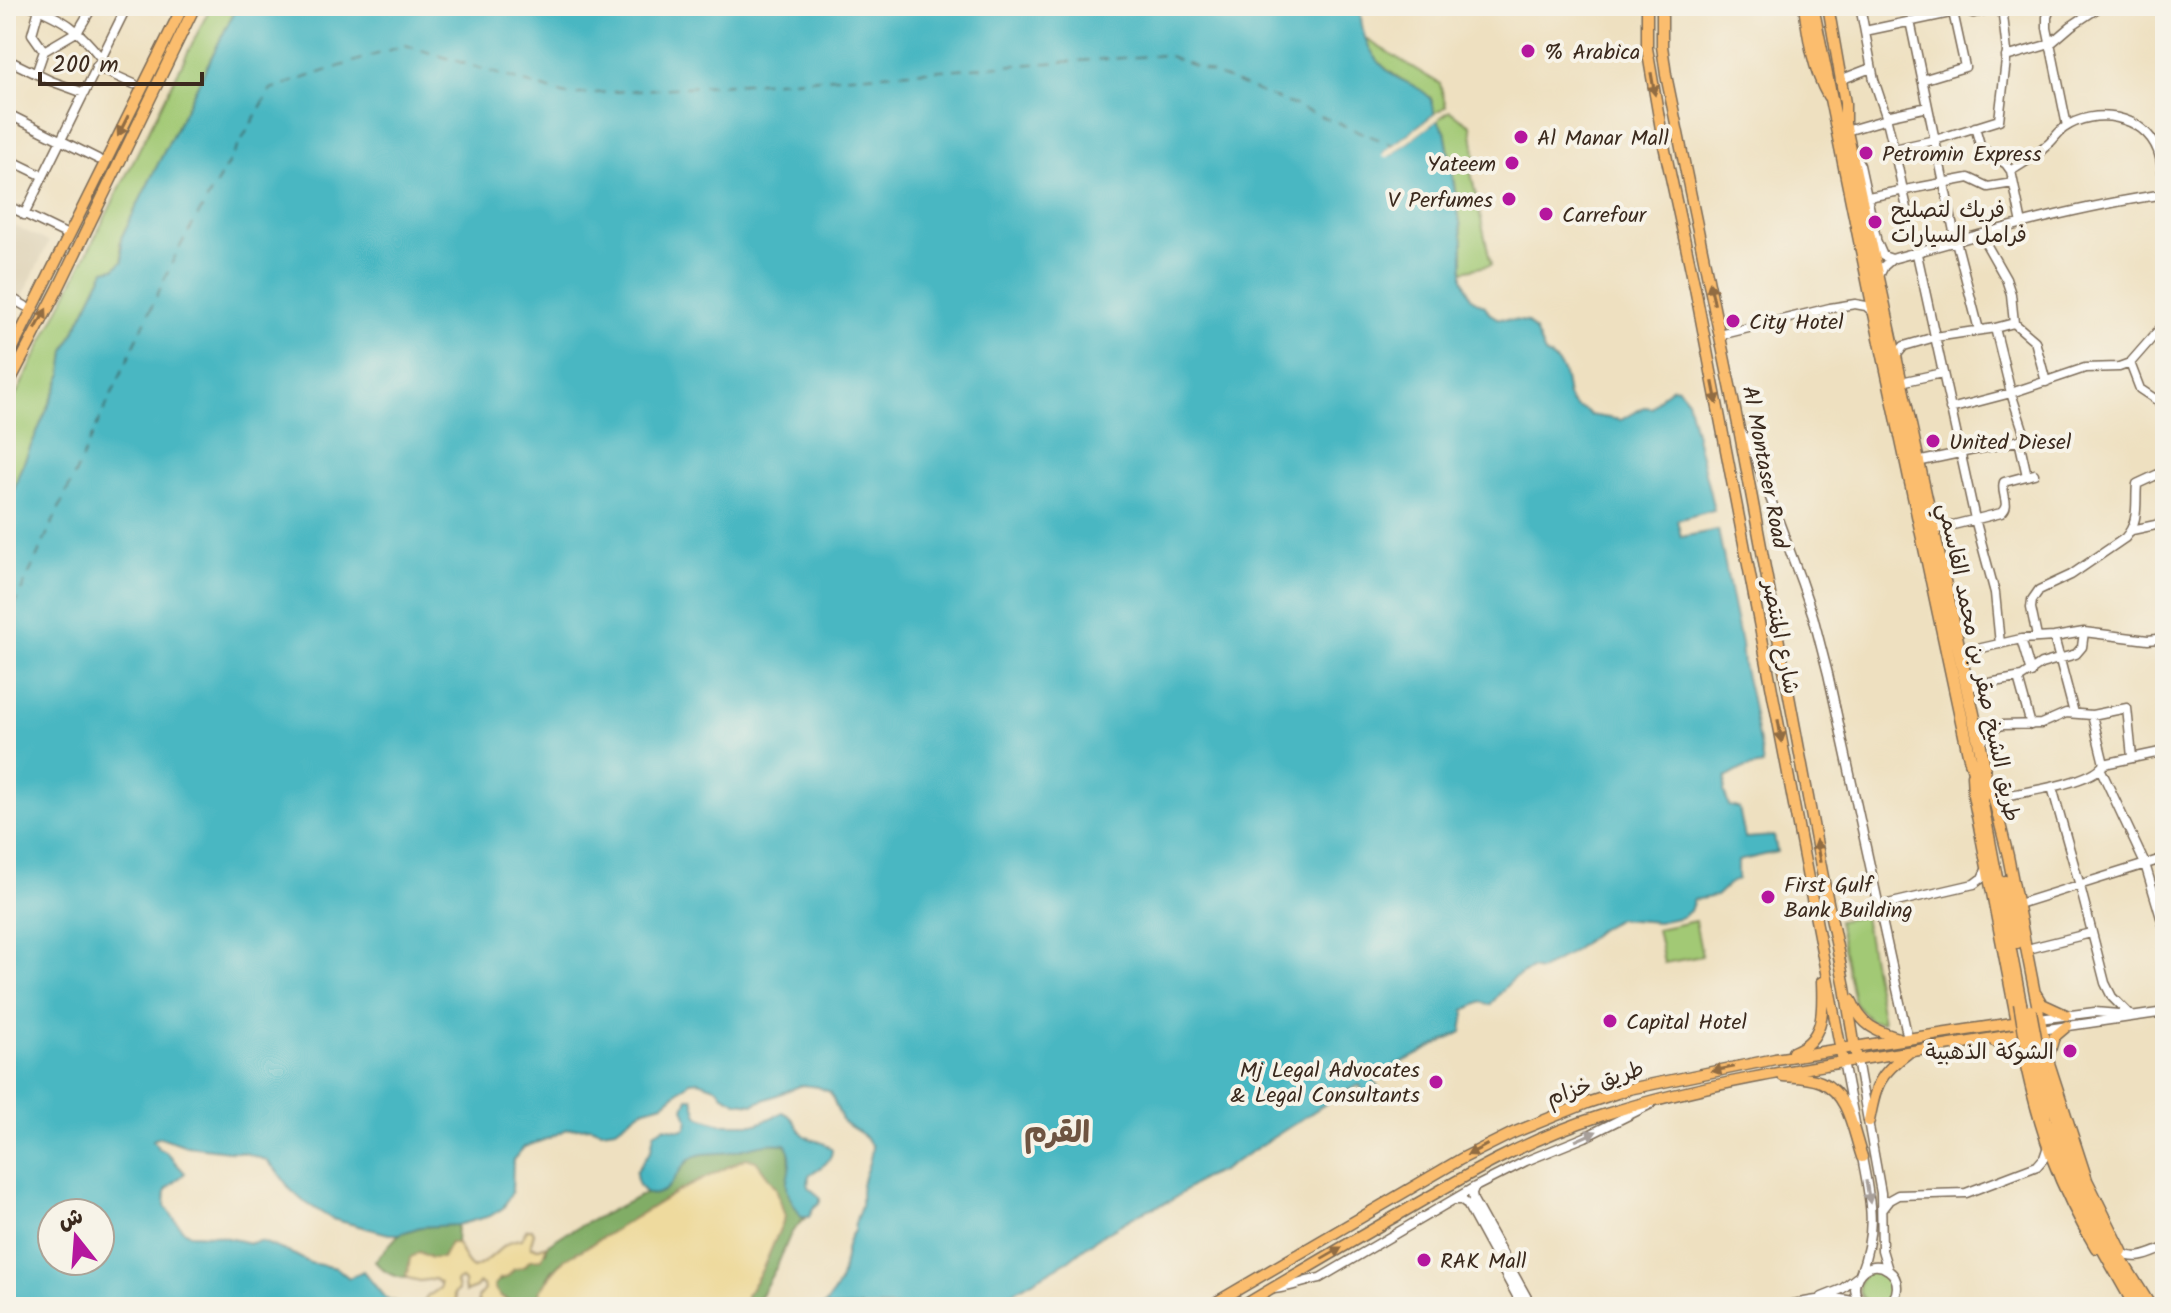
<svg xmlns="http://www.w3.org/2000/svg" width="2171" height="1313" font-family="Kalam,'Playpen Sans Arabic',sans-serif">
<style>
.built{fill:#dccfb1}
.green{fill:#a2c974;stroke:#6e7a49;stroke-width:2}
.forest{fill:#81ad66;stroke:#5e6c42;stroke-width:2}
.sand{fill:#eeda9e;stroke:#94825e;stroke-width:2}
.water{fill:#48b7c2;stroke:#427070;stroke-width:2;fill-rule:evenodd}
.pier{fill:#eee0c0}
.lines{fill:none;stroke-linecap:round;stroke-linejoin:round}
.ferry{stroke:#405b57;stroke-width:2;stroke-dasharray:10 8;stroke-linecap:butt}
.minor-casing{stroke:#7a6a57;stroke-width:11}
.major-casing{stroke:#7a6a57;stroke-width:13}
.highway-casing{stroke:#7a6a57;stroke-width:15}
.minor{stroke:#fff;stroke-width:8}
.major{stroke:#fbbd6e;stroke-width:10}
.highway{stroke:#fbbd6e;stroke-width:12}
.highway-bridge-casing{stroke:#7a6a57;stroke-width:15;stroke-linecap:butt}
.highway-bridge{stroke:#fbbd6e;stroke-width:12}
.oneway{fill:#916c42}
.oneway2{fill:#a79f9a}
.poi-dot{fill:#b5179e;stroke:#f7f3e8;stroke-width:3}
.labels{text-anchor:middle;stroke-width:8;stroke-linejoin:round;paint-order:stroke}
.poi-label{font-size:22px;fill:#3b2a1e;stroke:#f7f3e8;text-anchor:start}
.street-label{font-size:22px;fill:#3b2a1e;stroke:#f7f3e8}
.district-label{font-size:30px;font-weight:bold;fill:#6e5441;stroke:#f7f3e8}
</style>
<rect width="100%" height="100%" fill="#f7f3e8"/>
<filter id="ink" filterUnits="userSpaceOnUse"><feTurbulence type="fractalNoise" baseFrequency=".0125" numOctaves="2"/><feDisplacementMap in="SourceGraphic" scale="16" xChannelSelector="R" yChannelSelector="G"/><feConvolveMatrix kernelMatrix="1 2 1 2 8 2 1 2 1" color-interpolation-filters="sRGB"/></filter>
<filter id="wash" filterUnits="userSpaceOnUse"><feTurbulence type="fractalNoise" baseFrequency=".006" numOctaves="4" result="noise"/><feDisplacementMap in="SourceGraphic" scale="32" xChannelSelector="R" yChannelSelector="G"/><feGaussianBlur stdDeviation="1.8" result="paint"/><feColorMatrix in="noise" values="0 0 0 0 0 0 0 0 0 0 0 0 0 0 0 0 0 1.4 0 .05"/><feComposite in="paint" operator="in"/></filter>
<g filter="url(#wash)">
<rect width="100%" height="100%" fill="#eee0c0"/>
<path class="built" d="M6 222 49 242 6 330Z"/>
<path class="green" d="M211 6H237L121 238 120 244 123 261 115 268 105 270 65 351 62 376 19 473 13 494 6 503V415Z
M1366 39 1440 84 1446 106 1434 114 1431 98C1404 78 1377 73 1366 39Z
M1450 111 1471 125 1476 160 1471 173 1491 265 1463 271V241L1451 163 1445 131 1437 120Z
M1864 916 1883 1022 1870 1021 1854 1002 1838 921Z
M1695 921 1702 956 1664 963 1657 929Z
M1859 1287a17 17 0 1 1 34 0a17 17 0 1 1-34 0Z"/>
<path class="forest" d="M764 1143 785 1144 789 1148 790 1169 788 1189 801 1217 805 1218 791 1233 777 1266 754 1307H743L747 1295 763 1268 785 1217 776 1188 756 1161 746 1158 677 1192 580 1251C567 1256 549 1269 546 1283 545 1289 547 1298 547 1304L575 1307 517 1306 501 1296 496 1292 494 1286C498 1279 501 1281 507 1276 517 1269 510 1269 525 1266L529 1260 546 1252 547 1245 564 1234 646 1193 653 1194 677 1174 689 1160 700 1154 739 1150Z
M451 1224 457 1225 456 1243H450L442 1258 435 1260 419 1252C413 1257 406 1271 407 1278 395 1278 382 1272 375 1261L399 1234 420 1227Z"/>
<path class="sand" d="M746 1158 756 1161 776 1188 785 1217 763 1268 747 1295 743 1307H575L547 1304 539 1292C552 1275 558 1259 580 1251L677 1192Z
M527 1229H532L534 1233 531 1243 532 1247 539 1248 547 1245 542 1259 530 1260C525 1266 521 1269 514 1269L507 1277 499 1279 494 1286C497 1297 514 1306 525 1307H479L478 1298 484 1291 483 1285 479 1283 476 1288 465 1292 464 1282 461 1279 456 1282 458 1290 454 1294 457 1303H463L465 1307H421L427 1297 440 1288V1283L434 1279 420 1281 407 1278 406 1273 408 1271 410 1258 419 1252 431 1258H442L450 1243H456C463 1251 464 1263 473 1268 493 1262 500 1241 521 1239Z"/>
<path class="water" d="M237 6H1361C1359 35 1372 61 1396 77 1406 83 1421 87 1429 97 1433 101 1434 108 1434 114L1384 152 1391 155 1437 120 1445 131 1463 241V278L1471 298 1485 306 1489 313 1497 318 1527 322 1535 331 1545 354C1575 369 1560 394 1574 405 1581 412 1583 405 1590 415L1621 420 1644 407 1652 408 1662 395 1673 387 1678 388 1687 399 1714 510 1677 520 1681 537 1718 530 1741 644 1743 665 1751 699 1763 765 1742 769 1726 778 1724 792 1729 806 1739 808 1745 838 1774 836 1777 852 1738 861V879L1729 884 1716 896 1694 900 1690 911 1682 917 1658 922 1618 919 1601 928 1572 952 1539 971 1532 969C1510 978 1505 988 1490 1005L1482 1002 1464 1010 1465 1013 1462 1032 1373 1077 1379 1090 1362 1092 1360 1085 1344 1092 1221 1171 1202 1179 1170 1201 1142 1212 1096 1239 1069 1260 987 1307H821L825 1305C830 1298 836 1290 840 1282 846 1266 843 1244 854 1231 854 1221 859 1214 861 1205 862 1198 860 1191 862 1185 865 1169 871 1165 872 1146L862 1134 843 1122 830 1092 818 1087 802 1085 754 1104 737 1102 723 1095 718 1088 699 1081 690 1082 663 1104 642 1110 616 1129 601 1131 590 1127 567 1129 549 1138 524 1147 513 1160 512 1192 503 1208 490 1216 457 1225 420 1227 399 1234H389L332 1219 303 1201 290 1189 278 1172 266 1160 245 1153 187 1146 160 1137 153 1140 159 1149 166 1152 185 1173 166 1190 165 1206 182 1229 190 1234 214 1235 250 1243 260 1241 295 1255 310 1263 337 1268 349 1278 363 1271 385 1298 407 1307H6V503L13 494 19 473 62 376 65 351 105 270 115 268 123 261 121 238ZM52 1213H100V1261H52Z
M688 1098H693L697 1113 700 1117 721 1124H758L783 1112C797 1118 796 1131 807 1137 816 1142 822 1140 832 1149 832 1163 819 1168 809 1175L808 1187 820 1197V1202L813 1208 809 1217H801C796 1206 785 1195 787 1181 789 1169 794 1154 785 1144 761 1142 752 1148 730 1152 715 1155 700 1150 688 1161 678 1169 672 1189 659 1193 644 1199 636 1184 636 1172L651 1150 654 1133 664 1127 681 1130 686 1128 688 1120 684 1108Z"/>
<path class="pier" d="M1438 112V117L1440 118 1391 155 1386 158 1383 157 1384 152Z"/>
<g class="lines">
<path class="ferry" d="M6 624 177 252 271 89 405 45 566 95 1167 55 1393 145"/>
</g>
</g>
<g filter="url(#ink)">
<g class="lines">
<defs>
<path id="minor" d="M31 6C67 21 77 28 101 58
M1860 6 1874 80 1886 116 1894 149 1975 519 1995 593 2000 644
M2051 6 2047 17V28L2067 126
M39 9 32 34 44 51
M1919 19 1920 6
M1910 21 1956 241 1979 330
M1865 31 1969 9 1970 12 1973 13 2002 7
M2006 57 2050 44 2071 26 2101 6
M6 59 51 81 84 93
M96 67 134 84
M36 74 44 51 78 31 93 6
M1840 80 1871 68
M1922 80 1965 67 1953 12
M6 113 98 159
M1886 116 1928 107
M1975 127 1981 148 2006 164 2011 171 2022 224
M1846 131 1887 119
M1894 149 1935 140 1999 120 2007 52 2002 6
M1852 151 1860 165 1876 238
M6 158 43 176
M2011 171C2023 163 2036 156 2046 146 2053 141 2057 133 2064 128 2094 107 2144 114 2158 151 2163 164 2163 180 2164 194
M1868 197 1969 178 1988 187 2013 183
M6 205 68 235
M24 215 127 6
M1873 233 1883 256 1892 259
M1981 235 2006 279 2011 294 2014 323 2035 341 2046 382
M1879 276 1884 266 1892 259C1982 234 2073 207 2165 194
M6 295 25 306
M1720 335 1830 308 1855 304 1866 306 1873 312
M1895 357 1904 346 1935 337 1995 328 2014 323
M2130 363 2140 389 2158 401 2165 411
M1901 382 1942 373
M1950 409 2011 393 2085 368 2119 367 2130 363 2165 323
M1741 432 1752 449 1801 581 1813 616 1828 674 1908 1039
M2019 440 2027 476
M1917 462 2026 439 2011 393 1995 328
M1933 530 2001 513C2012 505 2000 493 2004 482L2034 474
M2132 530 2165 523
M2037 637 2031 608 2032 600 2039 590 2071 575 2125 538C2140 521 2135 504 2137 484L2165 471
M2054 637 2074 713
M2021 639 2031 673
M1960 653 2021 639 2054 637 2084 632 2148 640 2165 638
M2018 678 2031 725
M1967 687 2022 677 2041 664 2076 654 2082 647 2084 632
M2092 715 2104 764
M1981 744 1989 731 2002 725 2041 724 2066 713 2092 715 2127 708 2132 757
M2101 770 2145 864 2165 931
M2052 787 2080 886 2105 983 2112 997 2129 1014
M1993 798C2018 793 2091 784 2104 764L2165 751
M2018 904 2165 858
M1879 906 1974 884 1982 878 1987 868
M2027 949 2091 933
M2039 1019 2095 1012 2130 1015
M2041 1030 2165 1012
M1857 1060 1881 1193 1882 1250 1888 1270
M1843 1061 1855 1123
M1474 1188 1472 1193 1473 1200 1532 1307
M1456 1200H1462L1467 1204 1523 1307
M1882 1209 1889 1200 1898 1195 1966 1193 2037 1166 2044 1158 2047 1149
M2122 1253C2137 1262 2151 1253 2165 1248
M1860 1274C1878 1227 1870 1199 1861 1152
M1274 1289C1290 1288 1304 1281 1320 1278L1475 1187 1526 1161 1585 1137 1651 1104
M1822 1297 1842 1289 1856 1278
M1777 1307C1805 1302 1835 1293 1862 1304
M1869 1307C1838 1292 1865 1253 1888 1270 1894 1274 1897 1280 1897 1287 1897 1297 1891 1303 1882 1307"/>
<path id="major" d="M1647 6V48L1663 141 1695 288 1843 1061
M1662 6V46L1666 75 1739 429 1822 872 1844 982 1857 1060
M1804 6C1808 36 1813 70 1828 96
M1828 6 1845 103V125
M6 362 183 6
M6 389 58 289 195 6
M1972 775 1973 795 2018 1027
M1990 784 2008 856 2048 1060 2087 1180 2122 1251
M2036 994 2042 1004 2066 1015
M1851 1000C1862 1026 1875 1031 1902 1039
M1994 1041 2010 1044 2024 1058
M1793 1052C1825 1040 1823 1011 1822 982
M2049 1054 2054 1037 2067 1026
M2025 1062C2041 1134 2058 1185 2096 1248
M1783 1076C1795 1077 1809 1077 1821 1082 1849 1094 1853 1131 1862 1157
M1869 1121C1876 1086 1877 1076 1908 1053
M1208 1307 1461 1159 1513 1133 1587 1103 1629 1089 1775 1059 2039 1019
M1241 1307C1295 1275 1349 1243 1403 1212 1466 1175 1530 1138 1600 1116 1743 1070 1894 1057 2041 1030"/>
<path id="highway" d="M1812 6 1875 314 1969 754 1979 789 2020 1003
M1845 127 1982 755 1987 793
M2005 882 2017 942
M2036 1043C2053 1106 2071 1170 2102 1228 2117 1255 2134 1281 2150 1307
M2027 1045 2045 1119 2064 1170 2096 1236 2136 1307"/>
</defs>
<use href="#minor" class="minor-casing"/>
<use href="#major" class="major-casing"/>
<use href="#highway" class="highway-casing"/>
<use href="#minor" class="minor"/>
<use href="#major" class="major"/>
<use href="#highway" class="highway"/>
<defs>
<path id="highway-bridge" d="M2020 1003 2027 1045
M2030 1011 2036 1043"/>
</defs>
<use href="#highway-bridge" class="highway-bridge-casing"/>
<use href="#highway-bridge" class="highway-bridge"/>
</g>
<defs><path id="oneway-solid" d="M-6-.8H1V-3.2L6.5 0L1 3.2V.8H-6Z" transform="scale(2)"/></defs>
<g class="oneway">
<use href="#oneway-solid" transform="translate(1653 84) rotate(80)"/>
<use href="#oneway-solid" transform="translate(123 126) rotate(117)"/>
<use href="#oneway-solid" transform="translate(1712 293) rotate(-102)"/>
<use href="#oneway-solid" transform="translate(41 319) rotate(-62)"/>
<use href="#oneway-solid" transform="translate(1715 393) rotate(79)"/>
<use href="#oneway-solid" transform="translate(1780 731) rotate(80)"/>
<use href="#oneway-solid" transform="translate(1818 851) rotate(-100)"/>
<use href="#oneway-solid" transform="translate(1723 1069) rotate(169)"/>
<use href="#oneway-solid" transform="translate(1477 1150) rotate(152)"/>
<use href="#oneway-solid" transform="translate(1332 1253) rotate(-30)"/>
</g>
<g class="oneway2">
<use href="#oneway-solid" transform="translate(1586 1136) rotate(-24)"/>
<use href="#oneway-solid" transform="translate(1868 1192) rotate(80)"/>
</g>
</g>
<g class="poi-dot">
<circle cx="1528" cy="51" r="8"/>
<circle cx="1521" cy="137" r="8"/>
<circle cx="1866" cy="153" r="8"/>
<circle cx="1512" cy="163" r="8"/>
<circle cx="1509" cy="199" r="8"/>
<circle cx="1546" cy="214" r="8"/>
<circle cx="1875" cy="222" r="8"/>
<circle cx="1733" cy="321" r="8"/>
<circle cx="1933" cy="441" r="8"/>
<circle cx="1768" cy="897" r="8"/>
<circle cx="1610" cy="1021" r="8"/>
<circle cx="2070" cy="1051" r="8"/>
<circle cx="1436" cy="1082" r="8"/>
<circle cx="1424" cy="1260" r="8"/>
</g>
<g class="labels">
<g class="poi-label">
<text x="1544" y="59">% Arabica</text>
<text x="1537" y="145">Al Manar Mall</text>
<text x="1882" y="161">Petromin Express</text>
<text x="1496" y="171" text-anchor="end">Yateem</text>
<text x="1493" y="207" text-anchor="end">V Perfumes</text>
<text x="1891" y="217">فريك لتصليح<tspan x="1891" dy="25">فرامل السيارات</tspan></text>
<text x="1562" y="222">Carrefour</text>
<text x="1749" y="329">City Hotel</text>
<text x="1949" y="449">United Diesel</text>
<text x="1784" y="892">First Gulf<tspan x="1784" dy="25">Bank Building</tspan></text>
<text x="1626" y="1029">Capital Hotel</text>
<text x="2054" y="1059" text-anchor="end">الشوكة الذهبية</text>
<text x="1420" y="1077" text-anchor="end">Mj Legal Advocates<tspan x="1420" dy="25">&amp; Legal Consultants</tspan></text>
<text x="1440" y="1268">RAK Mall</text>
</g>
<g class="street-label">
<text transform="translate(1766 467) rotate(79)" y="8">Al Montaser Road</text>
<text transform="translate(1782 637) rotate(79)" y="8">شارع المنتصر</text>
<text transform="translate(1980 662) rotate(78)" y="8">طريق الشيخ صقر بن محمد القاسمي</text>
<text transform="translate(1595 1082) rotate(-18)" y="8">طريق خزام</text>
</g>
<g class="district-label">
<text x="1057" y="1142">القرم</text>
</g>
</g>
<rect width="2171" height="1313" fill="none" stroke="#f7f3e8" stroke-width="32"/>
<g transform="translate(76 1237) rotate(343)"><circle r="38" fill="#f7f3e8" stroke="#aca397" stroke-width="2"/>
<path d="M0-6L14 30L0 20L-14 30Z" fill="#b5179e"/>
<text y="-12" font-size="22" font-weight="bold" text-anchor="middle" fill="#3b2a1e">ش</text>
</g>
<path d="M40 72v12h162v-12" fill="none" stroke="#3b2a1e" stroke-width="4"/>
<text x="52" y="72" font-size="24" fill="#3b2a1e" stroke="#f7f3e8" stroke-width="6" paint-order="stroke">200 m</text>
</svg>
